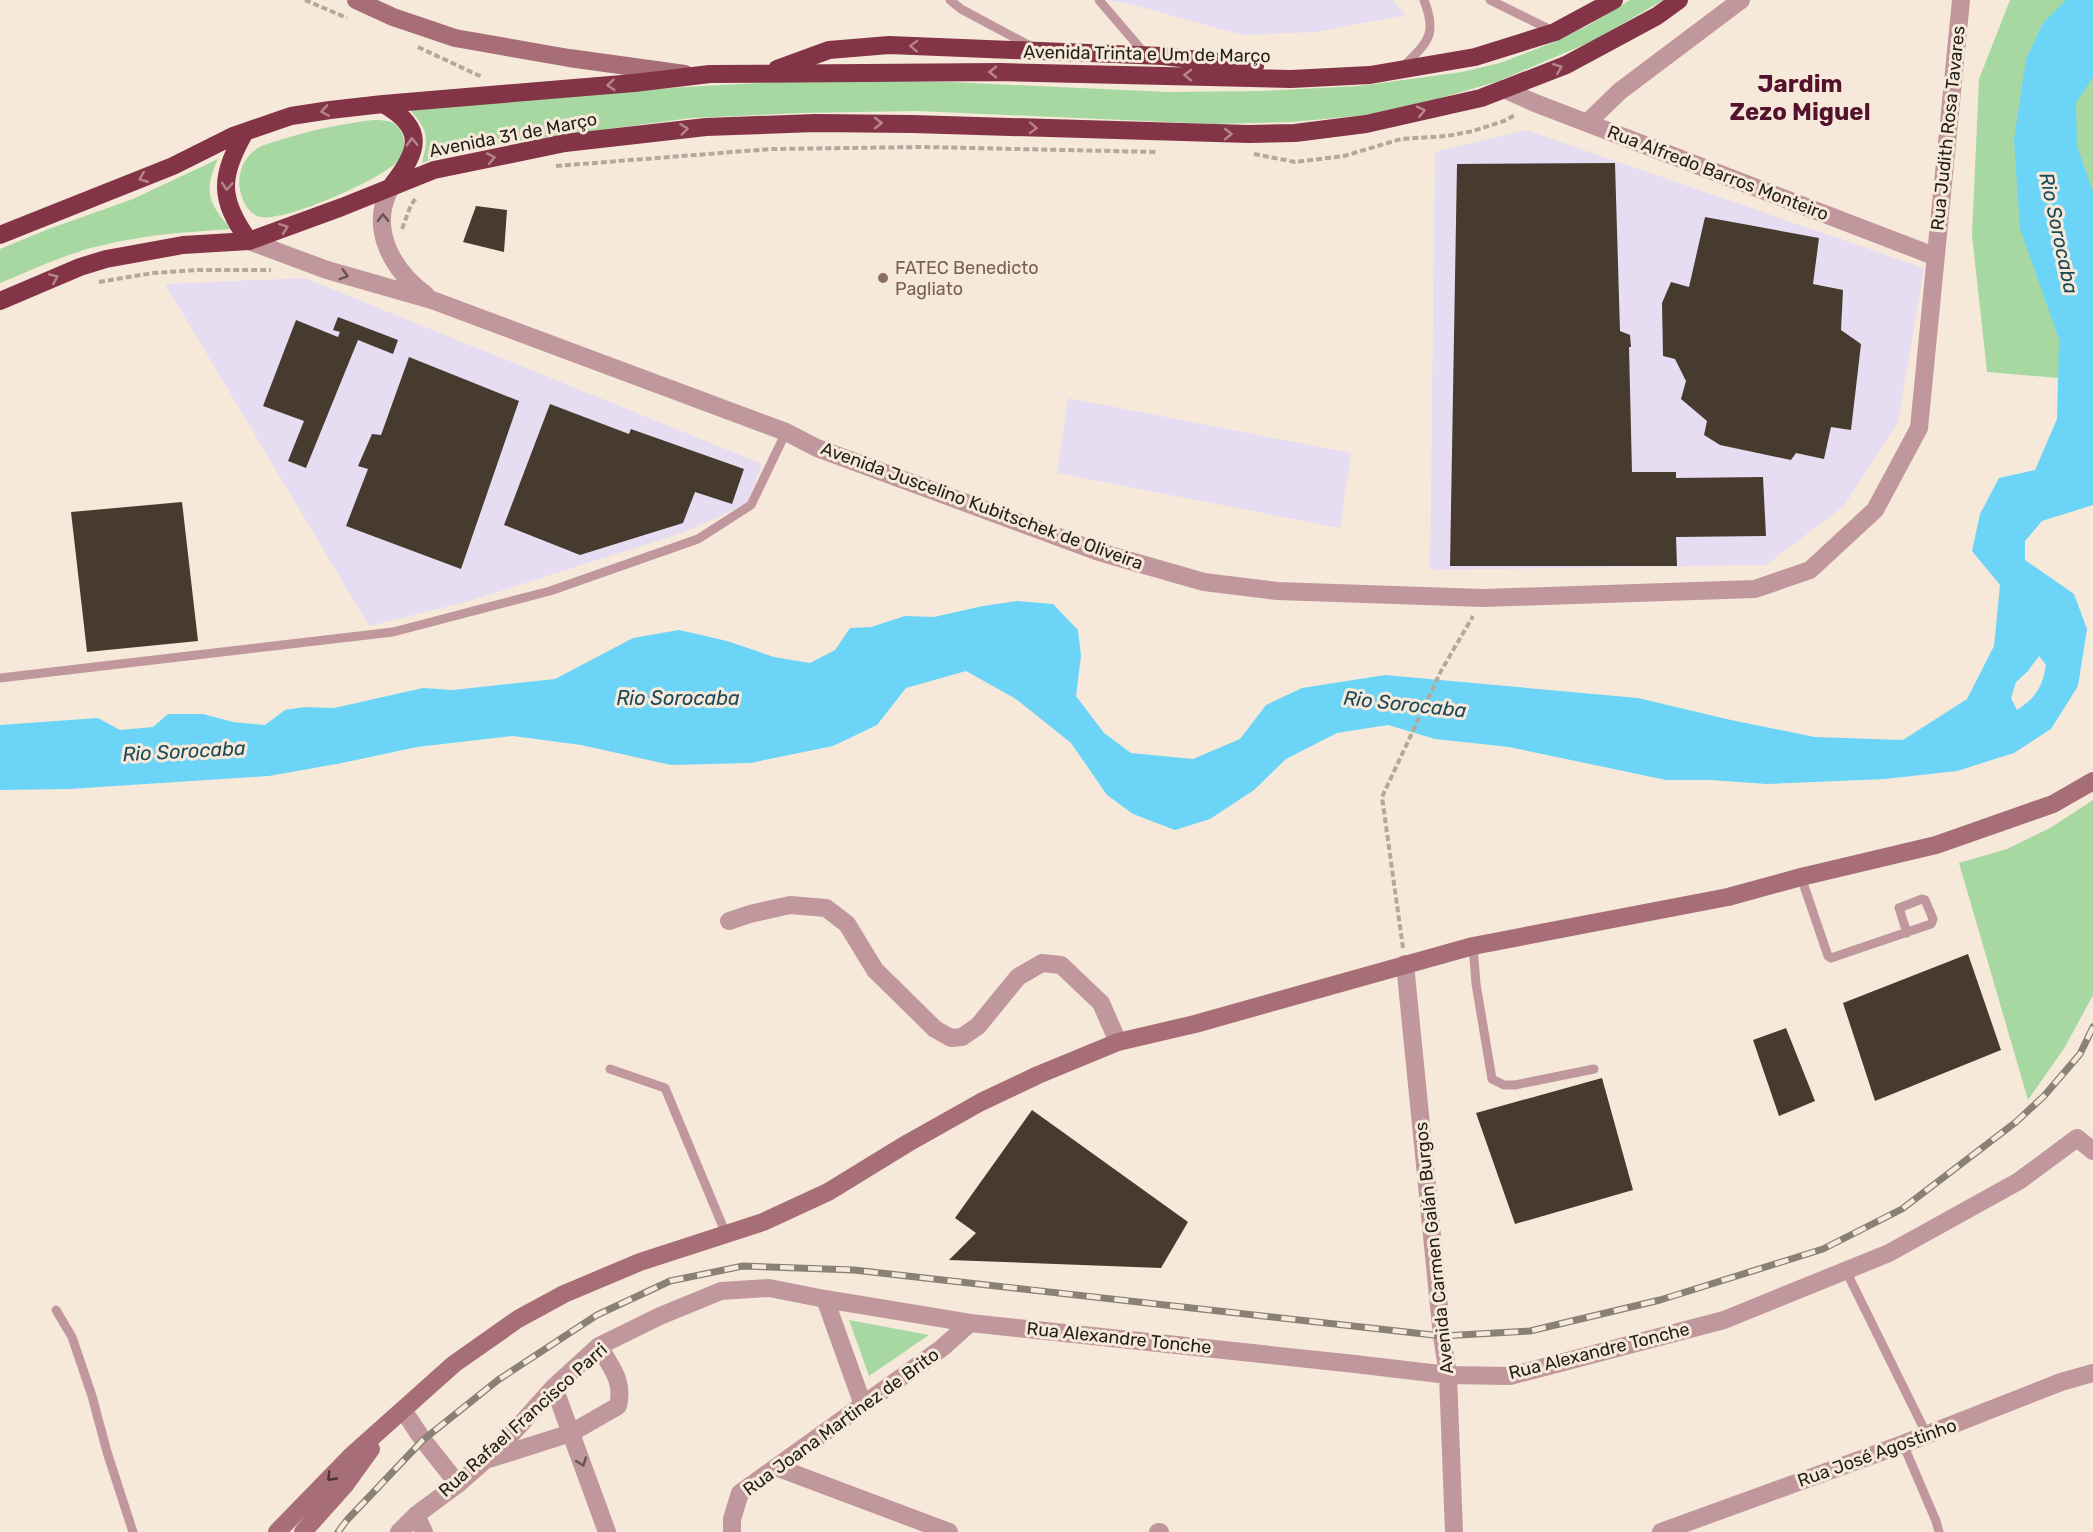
<svg xmlns="http://www.w3.org/2000/svg" width="2093" height="1532" font-family="Rubik,sans-serif">
<style>
.industrial{fill:#e7ddf2}
.green{fill:#a8d8a1}
.water{fill:#6cd5f7;fill-rule:evenodd}
.building{fill:#473b30}
.lines{fill:none;stroke-linecap:round;stroke-linejoin:round}
.path{stroke:#b2a89c;stroke-width:4;stroke-dasharray:6 3;stroke-linecap:butt}
.lane{stroke:#c0979d;stroke-width:9}
.street{stroke:#c0979d;stroke-width:18}
.secondary{stroke:#a76e78;stroke-width:18}
.highway{stroke:#833547;stroke-width:18}
.rail-casing{stroke:#898076;stroke-width:7}
.rail{stroke:#f6e9da;stroke-width:4.5;stroke-dasharray:14;stroke-linecap:butt}
.oneway{stroke:#b78689}
.oneway2{stroke:#695454}
.oneway3{stroke:#4a3635}
.education-dot{fill:#8d6e63;stroke:#f6e9da;stroke-width:2}
.labels{text-anchor:middle;stroke-width:6;stroke-linejoin:round;paint-order:stroke}
.street-label{font-size:18px;fill:#221e18;stroke:#f6e9da}
.education-label{font-size:18px;fill:#785e54;stroke:#f6e9da;text-anchor:start}
.water-label{font-size:20px;font-style:italic;fill:#1c4a58;stroke:#f6e9da}
.district-label{font-size:24px;font-weight:bold;fill:#54122e;stroke:#f6e9da}
</style>
<rect width="100%" height="100%" fill="#f6e9da"/>
<path class="industrial" d="M1108 0H1393L1406 15 1316 32 1242 35 1134 5Z
M1526 130 1924 268 1898 422 1844 506 1766 565 1430 570 1435 152Z
M305 278 762 464 747 504 682 533 466 602 369 626 165 284Z
M1068 398 1351 453 1340 528 1057 473Z"/>
<path class="green" d="M1630 0H1663L1593 41 1496 82 1437 99 1365 115 1293 122 1214 124 917 111 800 113 691 118 487 145 444 155 422 163C429 136 428 130 409 109L684 87 815 80 949 82 1167 92 1262 91 1359 86 1462 72 1500 63 1554 42 1587 26Z
M2010 0H2093V355L2058 378 1987 372 1972 235 1979 79Z
M373 120C380 120 389 120 395 124 407 133 406 151 398 161 382 179 278 226 257 216 247 211 242 200 240 190 237 175 243 159 255 150 262 144 272 143 280 140 311 130 341 124 373 120Z
M218 159C204 191 207 202 231 229 186 232 142 235 99 246 65 254 32 270 0 283V249L46 230 133 199Z
M2093 800V995L2065 1047 2028 1100 1959 863 2007 849 2050 828Z
M849 1320 929 1335 869 1376Z"/>
<path class="water" d="M2066 0H2093V77L2076 103 2077 146 2093 192V505L2042 521 2025 541V560L2074 594 2087 629 2078 686 2051 729 2014 753 1957 771 1885 779 1767 784 1710 780H1666L1509 747 1435 739 1388 725 1337 733 1286 759 1254 790 1210 819 1175 830 1133 814 1107 795 1071 743 1016 699 966 671 906 688 877 725 833 746 750 763 671 765 581 745 513 736 417 747 342 763 269 776 70 789 0 790V725L98 718 120 730 153 727 168 714H203L233 722 265 725 285 710 304 707 334 708 423 688 453 690 555 679 633 638 679 630 727 641 774 657 810 663 835 650 850 628 871 627 905 616 934 617 983 606 1017 601 1053 604 1078 630 1081 656 1076 696 1104 733 1131 753 1193 759 1240 739 1266 705 1302 688 1385 675 1638 698 1731 720 1815 737 1903 740 1967 699 1994 646 2000 585 1972 551 1980 514 1999 478 2035 470 2057 419 2059 339 2020 229 2014 140 2026 59 2043 23ZM2039 656 2046 665C2043 686 2035 699 2017 710L2011 698 2016 682 2028 671Z"/>
<path class="building" d="M1615 163 1620 331 1630 335 1631 347H1629L1632 472H1676V478L1763 477 1766 536 1676 537 1677 566H1450L1457 164Z
M476 206 507 210 504 252 463 242Z
M1705 217 1819 238 1813 284 1843 290 1841 330 1861 344 1851 430 1831 427 1824 459 1796 453 1791 460 1720 445 1704 435 1707 421 1681 399 1686 381 1675 359 1663 356 1662 303 1671 282 1689 287Z
M338 317 398 340 393 354 358 340 306 468 288 461 304 421 263 406 296 320 338 337 340 332 333 330Z
M409 357 519 401 461 569 346 526 368 469 358 466 372 434 381 435Z
M550 404 629 434 631 429 744 469 732 504 695 492 683 523 580 555 504 525Z
M182 502 198 641 87 652 71 512Z
M1968 954 2001 1050 1875 1101 1843 1003Z
M1786 1028 1815 1101 1779 1116 1753 1040Z
M1602 1078 1633 1190 1515 1224 1476 1113Z
M1032 1110 1188 1222 1161 1268 949 1260 976 1233 955 1218Z"/>
<g class="lines">
<path class="path" d="M305 0 347 18
M418 47 482 77
M1254 154 1295 162 1344 156 1401 139 1447 136 1473 131 1504 121 1515 115
M556 166 771 149 923 147 1157 152
M402 229 411 205 416 198
M99 282 153 273 197 270H271
M1403 948 1382 797 1441 671 1473 616"/>
<path class="lane" d="M950 0 961 9 1032 47
M1099 0 1146 55
M1490 0 1553 31
M1403 67C1427 42 1438 36 1424 0
M0 678 393 632 550 591 698 539 751 505 786 432
M1801 877 1828 956 1831 958 1931 924 1933 919 1925 900 1922 899 1899 908 1907 933
M1473 946 1476 984 1492 1079 1504 1085H1515L1594 1069
M610 1069 665 1088 726 1234
M1846 1271 1927 1435
M56 1310 72 1337 92 1396 107 1452 133 1532
M1903 1444 1936 1521 1939 1532"/>
<path class="street" d="M1504 89 1535 103 1934 256
M1587 123 1620 91 1741 0
M391 187C368 228 392 270 426 295
M249 241 327 270 432 300 786 432 817 448 1099 552 1204 582 1277 591 1483 598 1755 589 1810 570 1875 510 1919 428 1961 0
M729 921 750 914 790 905 826 908 847 924 875 970 935 1029 951 1038 962 1037 978 1026 1018 977 1042 963 1061 965 1101 1003 1118 1042
M1405 964 1442 1336 1448 1375 1454 1532
M825 1299 863 1405
M554 1387 607 1532
M403 1410 423 1440 458 1484
M489 1459 571 1433 618 1406C624 1380 611 1368 599 1346
M776 1467 949 1532
M416 1515 424 1532
M399 1532 416 1515 458 1484 500 1447 554 1387 599 1346 660 1316 721 1291 769 1288 825 1299 970 1323 1355 1364 1448 1375 1510 1376 1724 1320 1889 1253 2019 1181 2077 1138 2093 1151
M732 1532V1519L740 1493 942 1348 970 1323
M1158 1532H1160
M1661 1532 1903 1444 2061 1382 2093 1373"/>
<path class="secondary" d="M356 0 393 17 455 38 569 58 685 74
M277 1532 351 1456 454 1364 518 1319 564 1294 640 1262 763 1222 828 1192 908 1143 981 1102 1038 1075 1118 1042 1195 1024 1473 946 1728 897 1801 877 1936 845 2053 804 2093 781
M303 1532 345 1485 371 1449"/>
<path class="highway" d="M777 69 829 50 889 45 1162 56 1255 66
M383 104C426 128 419 151 392 185
M245 132C220 177 218 198 249 241
M0 235 173 166 233 136 291 116 330 110 383 104 634 83 710 74 1000 72 1291 79 1370 75 1475 57 1555 32 1614 0
M0 301 80 267 106 259 183 245 249 241 342 207 434 170 565 143 706 127 815 123 912 124 1249 134 1295 133 1366 124 1481 98 1566 65 1657 16 1679 0"/>
<defs>
<path id="rail" d="M338 1532 347 1520 423 1440 498 1380 597 1315 670 1281 743 1266 854 1270 1442 1336 1530 1331 1660 1300 1823 1249 1902 1209 2016 1122 2044 1096 2080 1054 2093 1027"/>
</defs>
<use href="#rail" class="rail-casing"/>
<use href="#rail" class="rail"/>
</g>
<defs><path id="oneway-chevron" d="M-2-3.5L2.5 0L-2 3.5" fill="none" stroke-width="1.6" stroke-linecap="round" stroke-linejoin="round" transform="scale(1.5)"/></defs>
<g class="oneway">
<use href="#oneway-chevron" transform="translate(914 46) rotate(-178)"/>
<use href="#oneway-chevron" transform="translate(1558 68) rotate(-22)"/>
<use href="#oneway-chevron" transform="translate(993 72) rotate(-180)"/>
<use href="#oneway-chevron" transform="translate(1188 75) rotate(-179)"/>
<use href="#oneway-chevron" transform="translate(611 85) rotate(175)"/>
<use href="#oneway-chevron" transform="translate(325 111) rotate(171)"/>
<use href="#oneway-chevron" transform="translate(1421 111) rotate(-13)"/>
<use href="#oneway-chevron" transform="translate(878 123)"/>
<use href="#oneway-chevron" transform="translate(1033 128) rotate(2)"/>
<use href="#oneway-chevron" transform="translate(684 129) rotate(-7)"/>
<use href="#oneway-chevron" transform="translate(1228 134) rotate(1)"/>
<use href="#oneway-chevron" transform="translate(412 142) rotate(-92)"/>
<use href="#oneway-chevron" transform="translate(491 158) rotate(-11)"/>
<use href="#oneway-chevron" transform="translate(143 178) rotate(158)"/>
<use href="#oneway-chevron" transform="translate(227 186) rotate(94)"/>
<use href="#oneway-chevron" transform="translate(284 228) rotate(-20)"/>
<use href="#oneway-chevron" transform="translate(54 278) rotate(-23)"/>
</g>
<g class="oneway2">
<use href="#oneway-chevron" transform="translate(383 218) rotate(-91)"/>
<use href="#oneway-chevron" transform="translate(344 275) rotate(16)"/>
<use href="#oneway-chevron" transform="translate(582 1462) rotate(70)"/>
</g>
<use class="oneway3" href="#oneway-chevron" transform="translate(331 1477) rotate(134)"/>
<circle class="education-dot" cx="883" cy="278" r="6"/>
<g class="labels">
<g class="street-label">
<text transform="translate(1147 54) rotate(1)" y="6">Avenida Trinta e Um de Março</text>
<text transform="translate(1948 128) rotate(-84)" y="6">Rua Judith Rosa Tavares</text>
<text transform="translate(513 135) rotate(-11)" y="6">Avenida 31 de Março</text>
<text transform="translate(1718 173) rotate(21)" y="6">Rua Alfredo Barros Monteiro</text>
<text transform="translate(982 506) rotate(20)" y="6">Avenida Juscelino Kubitschek de Oliveira</text>
<text transform="translate(1434 1248) rotate(-96)" y="6">Avenida Carmen Galán Burgos</text>
<text transform="translate(1119 1338) rotate(6)" y="6">Rua Alexandre Tonche</text>
<text transform="translate(1599 1351) rotate(-14)" y="6">Rua Alexandre Tonche</text>
<text transform="translate(523 1420) rotate(-42)" y="6">Rua Rafael Francisco Parri</text>
<text transform="translate(841 1422) rotate(-36)" y="6">Rua Joana Martinez de Brito</text>
<text transform="translate(1877 1453) rotate(-20)" y="6">Rua José Agostinho</text>
</g>
<g class="education-label">
<text x="895" y="274">FATEC Benedicto<tspan x="895" dy="21">Pagliato</tspan></text>
</g>
<g class="water-label">
<text transform="translate(2059 233) rotate(78)" y="7">Rio Sorocaba</text>
<text x="678" y="705">Rio Sorocaba</text>
<text transform="translate(1405 704) rotate(6)" y="7">Rio Sorocaba</text>
<text transform="translate(184 751) rotate(-3)" y="7">Rio Sorocaba</text>
</g>
<g class="district-label">
<text x="1800" y="92">Jardim<tspan x="1800" dy="28">Zezo Miguel</tspan></text>
</g>
</g>
</svg>
